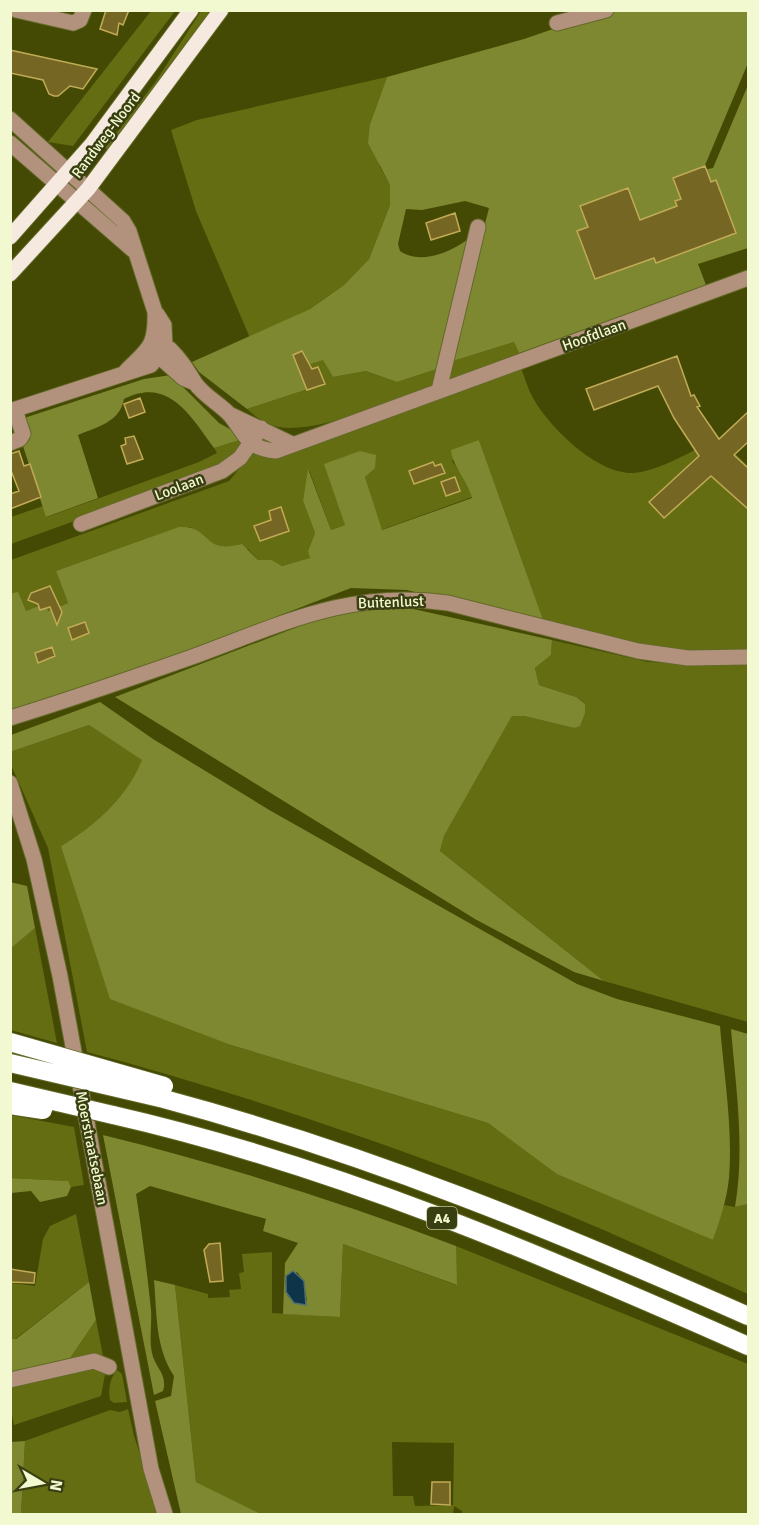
<svg xmlns="http://www.w3.org/2000/svg" width="759" height="1525" font-family="Signika,sans-serif">
<style>
.green{fill:#646d12;fill-rule:evenodd}
.forest{fill:#7e8830;fill-rule:evenodd}
.water{fill:#0d3448;stroke:#526f71;stroke-width:1.5}
.building{fill:#766624;stroke:#c1ab56;stroke-width:1.5}
.lines{fill:none;stroke-linecap:round;stroke-linejoin:round}
.minor-casing{stroke:#636a28;stroke-width:17}
.major-casing{stroke:#636a28;stroke-width:17}
.highway-casing{stroke:#636a28;stroke-width:20}
.minor{stroke:#b2927d;stroke-width:15}
.major{stroke:#f6e9e0;stroke-width:15}
.highway{stroke:#fff;stroke-width:18}
.highway-bridge-casing{stroke:#636a28;stroke-width:20;stroke-linecap:butt}
.highway-bridge{stroke:#fff;stroke-width:18}
.labels{text-anchor:middle;stroke-width:5;stroke-linejoin:round;paint-order:stroke}
.shield{fill:#3a3f12;stroke:#bbc197;stroke-width:1.5}
.shield-label{font-size:14px;font-weight:bold;fill:#f2f9d0}
.street-label{font-size:15px;fill:#f2f9d0;stroke:#3a3f12}
</style>
<rect width="100%" height="100%" fill="#444a03"/>
<path class="green" d="M151 11H175L73 146 48 142Z
M201 11H215L109 151 105 148 156 81Z
M387 77 370 124 380 167 390 185V205L369 259 344 285 310 309 250 338 196 211 171 130 197 120Z
M514 342 519 353 445 381 450 362Z
M323 359 333 377 366 371 397 382 437 369 433 386C396 400 317 434 279 427 266 425 257 418 247 409L308 389 300 367Z
M521 368C525 378 528 389 533 398 550 428 597 474 633 473 657 472 696 449 718 438L748 466V652L676 651 545 625 479 440 452 461 468 483 472 497 381 530 365 477 370 452 345 525 331 530 309 470 303 501 315 533 308 551 311 558 282 566 272 560H258L248 549 223 548 214 545 190 527 56 571 68 603 47 611H26L11 594V560L229 481 262 442 281 447Z
M246 438 227 461 204 474 11 544V517L43 506 47 517 199 462 217 453 214 448Z
M552 640 648 662 748 665V1022L604 981 440 851 444 836 512 716H524L574 728 585 704 576 697 539 685 535 668 551 655Z
M89 725 143 760C126 797 96 826 61 846L231 1045 488 1123 513 1141 713 1240 724 1205 735 1207 748 1204V1294C672 1261 596 1225 519 1195 377 1140 234 1091 87 1052L48 848 11 765 10 752Z
M35 928 57 1043 11 1030 10 948Z
M10 1115 74 1127 84 1185 71 1187 67 1181 11 1178Z
M76 1214 89 1282 15 1339H11V1283L35 1286 43 1239 50 1226Z
M343 1244 456 1285V1246L748 1364V1514H462V1511L454 1506 453 1514H261L196 1482 175 1285 208 1294V1298L230 1297 229 1290 241 1289 239 1273 244 1272 242 1254 272 1252V1313L340 1317ZM392 1442 454 1443 453 1505 415 1506 413 1496H393Z
M96 1320 103 1356 66 1364Z
M97 1365 106 1369 101 1396 14 1425 11 1410 10 1384Z
M117 1370 122 1374 127 1402 114 1403 110 1400C108 1391 110 1377 117 1370Z
M128 1409 134 1436 160 1514H21L25 1441 110 1410 120 1412Z"/>
<path class="forest" d="M621 10 748 11V63L703 170 713 168 748 85V248L698 264 706 285 519 353 514 342 450 362 489 208 465 201 422 210 406 209 398 244 400 251C422 266 454 251 472 236L437 369 397 382 366 371 333 377 323 360 300 367 308 389 247 409 199 372 192 362 310 309 344 285 369 259 390 205V185L368 143 370 124 387 77 524 39 594 15Z
M171 375 219 423 246 438 214 448C191 417 169 376 124 399 120 422 97 427 78 435L98 498 46 517 22 443 30 439 24 418 144 379Z
M479 440 545 625 407 590 351 588 13 718 10 716V594L18 592 26 611 45 604 48 611 68 603 56 571 179 527C212 525 201 555 242 544L258 560H272L282 566 310 558 308 551 315 533 303 501 308 469 331 530 345 525 324 464 360 451 376 455 375 468 365 477 382 530 472 498C467 479 453 468 451 450Z
M391 604 552 640 551 655 535 668 539 685 576 697 585 704V713L580 726 574 728 524 716H512L444 836 440 851 604 981 574 972 475 919 115 697 339 611Z
M100 702 153 739 271 811 577 984 617 999 720 1026C724 1076 733 1128 729 1178 727 1199 720 1220 713 1240L557 1174 488 1123 231 1045 110 999 61 846C95 826 127 797 142 760L89 725 10 752 11 735Z
M10 882 27 886 35 928 11 948Z
M731 1029 748 1034V1204L735 1207C745 1148 736 1089 731 1029Z
M103 1135C224 1165 340 1202 456 1246L457 1285 343 1244 340 1317 283 1314 285 1263 298 1243 263 1231 266 1219 150 1186 136 1194C142 1233 147 1271 151 1310 152 1324 149 1339 152 1353 155 1368 168 1374 163 1391L154 1395ZM297 1272 304 1281 307 1301 288 1297 285 1281Z
M10 1178 68 1181 71 1187 67 1196 40 1202 31 1191 11 1193Z
M154 1280 175 1285 196 1482 261 1514H181L155 1401 171 1396 174 1376C155 1347 157 1314 154 1280Z
M89 1282 96 1320 66 1364 11 1376V1339H16Z
M25 1441 21 1514H11V1442Z"/>
<path class="water" d="M293 1271 304 1281 306 1305 294 1303 286 1292V1276Z"/>
<path class="building" d="M106 10H129L123 25 119 23 117 35 100 29Z
M10 50 97 69 83 89 70 86 58 96H54L49 94 43 80 10 73Z
M705 166 711 182 716 180 736 233 656 263 654 258 595 279 577 231 588 227 580 206 628 188 640 220 677 206 675 201 681 199 673 178Z
M455 213 460 231 431 240 426 223Z
M302 351 312 369 318 367 325 384 307 390 293 355Z
M677 356 691 396 694 395 700 406 697 407 719 439 748 412V442L734 455 748 468V509L711 476 664 518 649 502 699 456 674 418 658 386 594 410 586 389Z
M140 398 145 412 129 418 124 404Z
M134 436 143 459 127 464 121 446 126 444 125 438Z
M19 451 24 466 30 464 41 497 10 509V494L19 491 10 468V454Z
M433 462 435 466 441 464 445 473 414 484 409 471Z
M455 477 460 491 446 496 441 482Z
M281 507 289 531 260 541 254 526 271 520 269 511Z
M50 586 62 612 57 625 50 607 40 610 38 604 28 600 31 593Z
M85 622 89 633 72 640 68 628Z
M52 647 55 656 38 663 35 653Z
M220 1243 223 1281 210 1282 204 1250 209 1244Z
M10 1269 35 1273 34 1283 10 1282Z
M432 1482H450V1505L431 1504Z"/>
<g class="lines">
<defs>
<path id="minor" d="M16 10 73 23 80 20 84 10
M557 23 606 10
M10 119 123 221 129 231 155 312C156 347 148 349 126 371
M10 143 133 250
M151 348 170 349C181 360 187 370 195 383 204 396 220 404 230 415 247 436 246 448 276 451L748 278
M153 351 183 378 195 383
M439 390 478 227
M10 411 151 365 165 347 164 325 157 314
M229 414 292 444
M10 443 20 439 23 434 15 410
M81 524 222 471 240 458 261 428
M10 718C72 699 132 678 192 657 282 624 350 589 448 603L638 651 688 658 748 657
M10 783 34 859 60 976 151 1469 165 1514
M10 1380 94 1361 109 1367"/>
<path id="major" d="M10 237 92 144 191 10
M10 274 88 189 221 10"/>
<path id="highway" d="M164 1099C366 1153 558 1232 748 1316
M113 1115C333 1165 543 1255 748 1346"/>
</defs>
<use href="#minor" class="minor-casing"/>
<use href="#major" class="major-casing"/>
<use href="#highway" class="highway-casing"/>
<use href="#minor" class="minor"/>
<use href="#major" class="major"/>
<use href="#highway" class="highway"/>
<defs>
<path id="highway-bridge" d="M10 1042 164 1086
M10 1063 164 1099
M10 1091 113 1115
M10 1105 43 1110"/>
</defs>
<use href="#highway-bridge" class="highway-bridge-casing"/>
<use href="#highway-bridge" class="highway-bridge"/>
</g>
<g class="labels">
<rect class="shield" x="427" y="1207" width="30" height="22" rx="4.5"/>
<g class="shield-label">
<text x="442" y="1223">A4</text>
</g>
<g class="street-label">
<text transform="translate(106 135) rotate(-53)" y="5">Randweg-Noord</text>
<text transform="translate(594 335) rotate(-20)" y="5">Hoofdlaan</text>
<text transform="translate(179 487) rotate(-21)" y="5">Loolaan</text>
<text transform="translate(391 602) rotate(-2)" y="5">Buitenlust</text>
<text transform="translate(92 1148) rotate(79)" y="5">Moerstraatsebaan</text>
</g>
</g>
<rect width="759" height="1525" fill="none" stroke="#f2f9d0" stroke-width="24"/>
<g transform="translate(42 1483) rotate(100)" stroke="#3a3f12" stroke-width="4.5" paint-order="stroke">
<path d="M0-4.5L10 22L0 15L-10 22Z" fill="#f2f9d0"/>
<text y="-9" font-size="16" font-weight="bold" text-anchor="middle" fill="#f2f9d0">N</text>
</g>
</svg>
